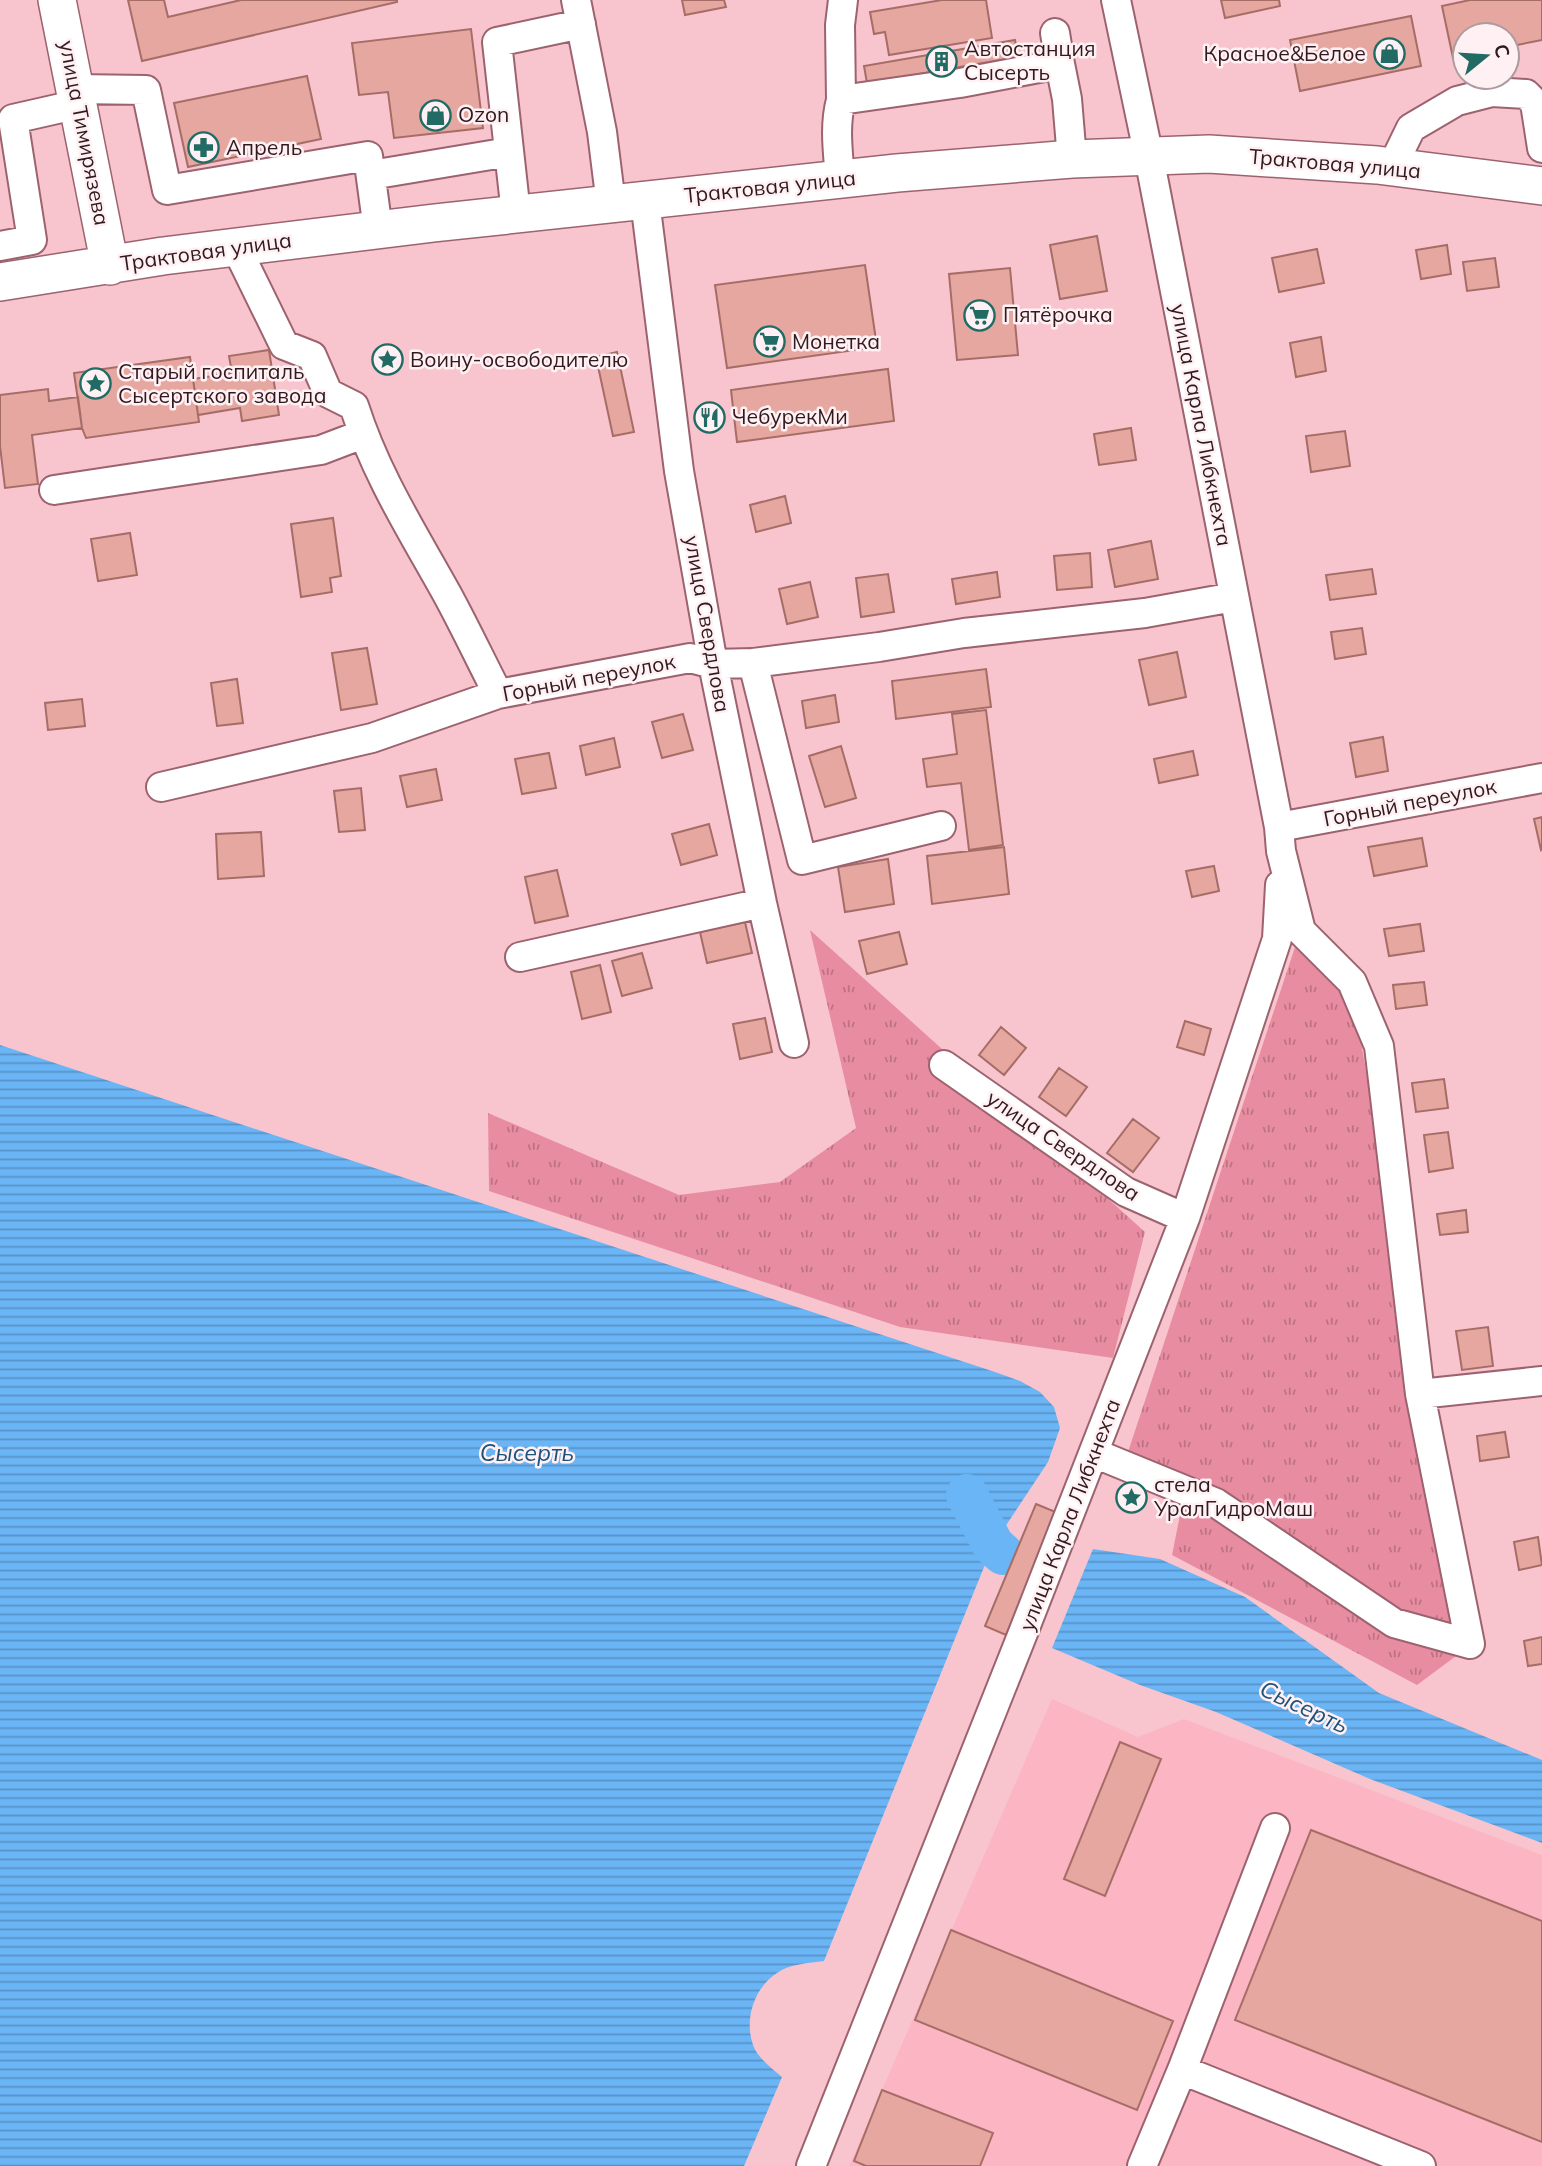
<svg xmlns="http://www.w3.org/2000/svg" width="1542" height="2166" font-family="Mulish,sans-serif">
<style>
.built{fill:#fcb5c3}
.park{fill:url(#park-tufts)}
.water{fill:url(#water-rules)}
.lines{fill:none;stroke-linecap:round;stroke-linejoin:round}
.river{stroke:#6ab5f5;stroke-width:42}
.building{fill:#e5a7a0;stroke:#a66d67;stroke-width:2}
.minor-casing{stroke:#9c636f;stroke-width:32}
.major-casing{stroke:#9c636f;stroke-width:40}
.minor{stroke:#fff;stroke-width:28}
.major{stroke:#fff;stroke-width:37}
.labels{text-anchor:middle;stroke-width:5;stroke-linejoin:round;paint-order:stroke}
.poi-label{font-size:21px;fill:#311a1f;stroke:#fff1f3;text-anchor:start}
.street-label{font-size:21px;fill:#311a1f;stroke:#fff1f3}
.water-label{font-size:23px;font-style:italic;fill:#1c527c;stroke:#fff1f3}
</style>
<defs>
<pattern id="park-tufts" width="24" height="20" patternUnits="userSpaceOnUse" patternTransform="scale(1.75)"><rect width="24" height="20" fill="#e88ca1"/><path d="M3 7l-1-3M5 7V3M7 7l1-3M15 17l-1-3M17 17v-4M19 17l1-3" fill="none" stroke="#bd7283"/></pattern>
<pattern id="water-rules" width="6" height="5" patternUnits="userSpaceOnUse" patternTransform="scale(1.75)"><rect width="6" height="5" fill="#6ab5f5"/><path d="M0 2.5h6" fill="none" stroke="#5892c6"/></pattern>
</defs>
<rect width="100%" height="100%" fill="#f8c5ce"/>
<path class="built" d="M1052 1699 1138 1737 1184 1719 1542 1855V2166H849Z"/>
<path class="park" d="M810 930 1145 1232 1113 1358 900 1327 489 1191 488 1113 679 1195 780 1182 856 1128Z
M1295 947 1329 975 1356 1014 1370 1093 1395 1301 1456 1656 1417 1685 1172 1555 1188 1475 1128 1452Z"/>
<path class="water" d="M0 1045 995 1372 1020 1381 1040 1392 1054 1407 1060 1428 1048 1462 993 1545 824 1961C809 1963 789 1964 777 1973 754 1988 744 2019 753 2045 757 2057 772 2069 782 2077L744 2166H0Z
M1093 1549 1160 1559 1245 1597 1379 1693 1542 1760V1843L1370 1779 1216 1712 1140 1685 1052 1648Z"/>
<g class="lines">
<path class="river" d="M967 1495 993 1545 1003 1554"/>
</g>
<path class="building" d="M128 0H164L168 17 241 0H397V2L142 61Z
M682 0H724L726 7 685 15Z
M942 0H986L992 38 889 55 885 32 874 34 870 12Z
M1221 0H1279L1280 6 1225 18Z
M1470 0H1542V40L1507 47V35H1465V55L1453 58 1442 6Z
M1411 16 1421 66 1300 91 1290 40Z
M471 29 483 128 394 138 388 92 359 95 352 43Z
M1015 40 1018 57 867 83 864 66Z
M307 76 321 139 188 167 174 103Z
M1097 236 1107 291 1060 299 1050 245Z
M1447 245 1451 274 1421 279 1416 250Z
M1317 249 1324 283 1279 292 1272 258Z
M1495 258 1499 287 1467 291 1463 262Z
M865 265 877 347 727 368 715 285Z
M1010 268 1018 355 957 360 949 274Z
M1321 337 1326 371 1296 377 1290 343Z
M269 350 279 415 242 421 240 408 198 415 193 379 232 373 229 356Z
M617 352 634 432 613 436 596 357Z
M190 357 199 422 86 438 82 428 74 373Z
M888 369 894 421 737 442 731 390Z
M48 389 49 401 78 397 82 428 32 435 38 484 5 488 0 446V395Z
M1131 428 1136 460 1099 465 1094 434Z
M1345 431 1350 466 1311 472 1306 436Z
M785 496 791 523 756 532 750 505Z
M333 518 341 576 330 578 332 592 301 597 291 524Z
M130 533 137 575 98 581 91 539Z
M1151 541 1158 579 1115 587 1108 550Z
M1090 553 1092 587 1057 590 1054 556Z
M1372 569 1376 594 1330 600 1326 575Z
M997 572 1000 597 956 604 952 579Z
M888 574 894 612 861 617 856 578Z
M810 582 818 617 787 624 779 589Z
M1362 628 1366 654 1335 659 1331 632Z
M367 648 377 704 341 710 332 653Z
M1177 652 1186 697 1149 705 1139 660Z
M986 669 991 707 896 719 892 681Z
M237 679 243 723 217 726 211 683Z
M835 695 839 722 806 728 802 701Z
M82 699 85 726 48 730 45 703Z
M986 710 1003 845 969 850 961 783 927 787 923 759 957 754 952 714Z
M683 714 693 750 662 758 652 722Z
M1383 737 1388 771 1356 777 1350 743Z
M614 738 620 767 586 775 580 746Z
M841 746 856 798 825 807 809 756Z
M1193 751 1198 775 1159 783 1154 759Z
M549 753 556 788 522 794 515 759Z
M436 769 442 800 407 807 400 776Z
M361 788 365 830 339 832 334 791Z
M1542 817V849L1541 850 1534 819Z
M709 824 717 855 681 865 672 834Z
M261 832 264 876 218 879 216 834Z
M1422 838 1427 866 1374 876 1368 847Z
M1004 847 1009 894 932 904 927 856Z
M888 859 894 904 845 912 838 867Z
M1214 866 1219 891 1192 897 1186 871Z
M557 870 568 916 535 923 525 877Z
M745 922 752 953 707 963 700 932Z
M1420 924 1424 951 1389 956 1384 929Z
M899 932 907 964 867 974 859 941Z
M642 953 652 988 622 996 612 961Z
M600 965 611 1012 582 1019 571 972Z
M1424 982 1427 1005 1396 1009 1393 985Z
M765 1018 772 1052 740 1059 733 1024Z
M1185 1021 1211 1029 1204 1055 1177 1047Z
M1001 1027 1026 1048 1004 1075 979 1055Z
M1059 1068 1087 1087 1066 1116 1039 1097Z
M1444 1079 1448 1108 1416 1112 1412 1083Z
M1133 1119 1159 1138 1133 1172 1107 1153Z
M1448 1132 1453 1168 1429 1172 1424 1135Z
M1466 1210 1468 1232 1440 1235 1437 1214Z
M1488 1327 1493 1366 1462 1370 1456 1331Z
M1505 1432 1509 1457 1480 1461 1477 1436Z
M1036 1504 1058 1513 1006 1635 985 1626Z
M1538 1537 1542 1565 1519 1570 1514 1542Z
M1542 1637V1664L1528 1666 1524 1641Z
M1120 1742 1161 1759 1105 1896 1064 1879Z
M1311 1830 1542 1921V2142L1235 2020Z
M951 1930 1173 2021 1137 2110 915 2020Z
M882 2090 993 2133 980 2166H866L854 2161Z"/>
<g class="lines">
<defs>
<path id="minor" d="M576 0 602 132 611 204
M843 0 840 25 841 100 960 83 1060 64 1055 33
M1060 64 1067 99 1072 159
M76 89 146 90 167 190 368 156 378 230
M1392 167 1411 128 1457 101 1492 92 1526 94 1535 103 1542 148
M371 175 509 152
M840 179C838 152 834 126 841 100
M645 201 679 471 713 664 762 903 794 1043
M516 214 497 42 581 24
M0 246 32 240 13 119 79 104
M236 247 284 345 312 356 328 393 354 406C376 475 412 531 447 594 465 627 481 661 498 694
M54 490 321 450 363 434
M753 663 802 860 941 826
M161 787 372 738 498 694 690 658 713 664 753 663 879 647 964 633 1145 613 1234 597
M1279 827 1542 778
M520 957 762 903
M944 1065 1126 1192 1185 1218
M1420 1394 1542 1381
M1094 1453 1216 1503 1394 1623 1470 1644 1420 1394 1379 1046 1352 982 1301 931 1281 851 1279 827 1149 157 1116 0
M1182 2070 1421 2166
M811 2166 1023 1633 1185 1218 1277 939 1280 885
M1142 2166 1182 2070 1275 1828"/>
<path id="major" d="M57 0 110 266
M0 282 163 256 434 223 897 173 1072 159 1209 154 1377 165 1542 186"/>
</defs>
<use href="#minor" class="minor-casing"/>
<use href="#major" class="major-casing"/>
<use href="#minor" class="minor"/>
<use href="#major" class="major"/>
</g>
<defs>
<symbol id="shop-ring" viewBox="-11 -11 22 22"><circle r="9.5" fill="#fff1f3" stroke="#226b64" stroke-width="1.5"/><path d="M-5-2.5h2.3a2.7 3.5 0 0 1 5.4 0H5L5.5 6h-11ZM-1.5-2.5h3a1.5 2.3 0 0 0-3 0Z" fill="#226b64"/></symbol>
<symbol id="building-ring" viewBox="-11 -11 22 22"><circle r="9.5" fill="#fff1f3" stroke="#226b64" stroke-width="1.5"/><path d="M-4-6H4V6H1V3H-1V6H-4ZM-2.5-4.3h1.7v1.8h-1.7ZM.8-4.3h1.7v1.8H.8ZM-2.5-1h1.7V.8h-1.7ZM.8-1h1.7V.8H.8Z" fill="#226b64"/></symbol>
<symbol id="pharmacy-ring" viewBox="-11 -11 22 22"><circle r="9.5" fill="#fff1f3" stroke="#226b64" stroke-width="1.5"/><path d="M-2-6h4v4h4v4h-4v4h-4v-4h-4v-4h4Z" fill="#226b64"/></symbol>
<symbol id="supermarket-ring" viewBox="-11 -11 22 22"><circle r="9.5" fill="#fff1f3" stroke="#226b64" stroke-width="1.5"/><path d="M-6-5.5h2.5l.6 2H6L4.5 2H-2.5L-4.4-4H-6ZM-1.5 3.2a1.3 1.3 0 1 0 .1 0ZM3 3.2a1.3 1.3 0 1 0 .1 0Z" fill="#226b64"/></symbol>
<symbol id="sight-ring" viewBox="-11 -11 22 22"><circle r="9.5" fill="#fff1f3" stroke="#226b64" stroke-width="1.5"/><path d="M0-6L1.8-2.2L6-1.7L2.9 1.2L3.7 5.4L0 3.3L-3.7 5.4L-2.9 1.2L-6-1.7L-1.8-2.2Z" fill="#226b64"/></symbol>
<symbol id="restaurant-ring" viewBox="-11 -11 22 22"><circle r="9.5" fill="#fff1f3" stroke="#226b64" stroke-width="1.5"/><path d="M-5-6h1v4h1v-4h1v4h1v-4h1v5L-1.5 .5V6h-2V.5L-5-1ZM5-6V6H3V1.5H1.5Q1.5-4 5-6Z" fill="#226b64"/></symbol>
</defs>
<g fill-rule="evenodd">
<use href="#shop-ring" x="1372" y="36" width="35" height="35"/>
<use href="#building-ring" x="924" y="44" width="35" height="35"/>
<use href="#shop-ring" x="418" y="98" width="35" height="35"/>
<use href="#pharmacy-ring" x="186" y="130" width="35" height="35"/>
<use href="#supermarket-ring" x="962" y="298" width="35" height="35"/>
<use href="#supermarket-ring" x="752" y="324" width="35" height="35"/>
<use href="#sight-ring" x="370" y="342" width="35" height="35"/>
<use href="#sight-ring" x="78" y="366" width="35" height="35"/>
<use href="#restaurant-ring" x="692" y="400" width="35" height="35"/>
<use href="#sight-ring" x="1114" y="1480" width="35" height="35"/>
</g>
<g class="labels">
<g class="poi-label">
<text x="964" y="56">Автостанция<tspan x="964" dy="24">Сысерть</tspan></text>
<text x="1366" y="61" text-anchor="end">Красное&amp;Белое</text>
<text x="458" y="122">Ozon</text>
<text x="226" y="155">Апрель</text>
<text x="1003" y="322">Пятёрочка</text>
<text x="792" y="349">Монетка</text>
<text x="410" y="367">Воину-освободителю</text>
<text x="118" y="379">Старый госпиталь<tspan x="118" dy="24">Сысертского завода</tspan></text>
<text x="732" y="424">ЧебурекМи</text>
<text x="1154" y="1492">стела<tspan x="1154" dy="24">УралГидроМаш</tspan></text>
</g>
<g class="street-label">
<text transform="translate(84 133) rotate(79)" y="7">улица Тимирязева</text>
<text transform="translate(1335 164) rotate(5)" y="7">Трактовая улица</text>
<text transform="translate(770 187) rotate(-6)" y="7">Трактовая улица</text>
<text transform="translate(206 252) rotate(-8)" y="7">Трактовая улица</text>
<text transform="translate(1201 425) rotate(79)" y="7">улица Карла Либкнехта</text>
<text transform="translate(707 624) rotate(80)" y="7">улица Свердлова</text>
<text transform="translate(589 678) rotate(-11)" y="7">Горный переулок</text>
<text transform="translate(1410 803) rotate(-11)" y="7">Горный переулок</text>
<text transform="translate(1063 1146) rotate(34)" y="7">улица Свердлова</text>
<text transform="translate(1070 1515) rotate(-69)" y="7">улица Карла Либкнехта</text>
</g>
<g class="water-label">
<text x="527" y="1461">Сысерть</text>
<text transform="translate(1304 1707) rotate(25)" y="8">Сысерть</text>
</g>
</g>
<g transform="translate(1486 56) rotate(72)"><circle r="33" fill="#fff1f3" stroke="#ad9b9e" stroke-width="2"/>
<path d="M0-5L12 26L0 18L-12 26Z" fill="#226b64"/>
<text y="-10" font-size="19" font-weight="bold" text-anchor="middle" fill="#311a1f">С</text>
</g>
</svg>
